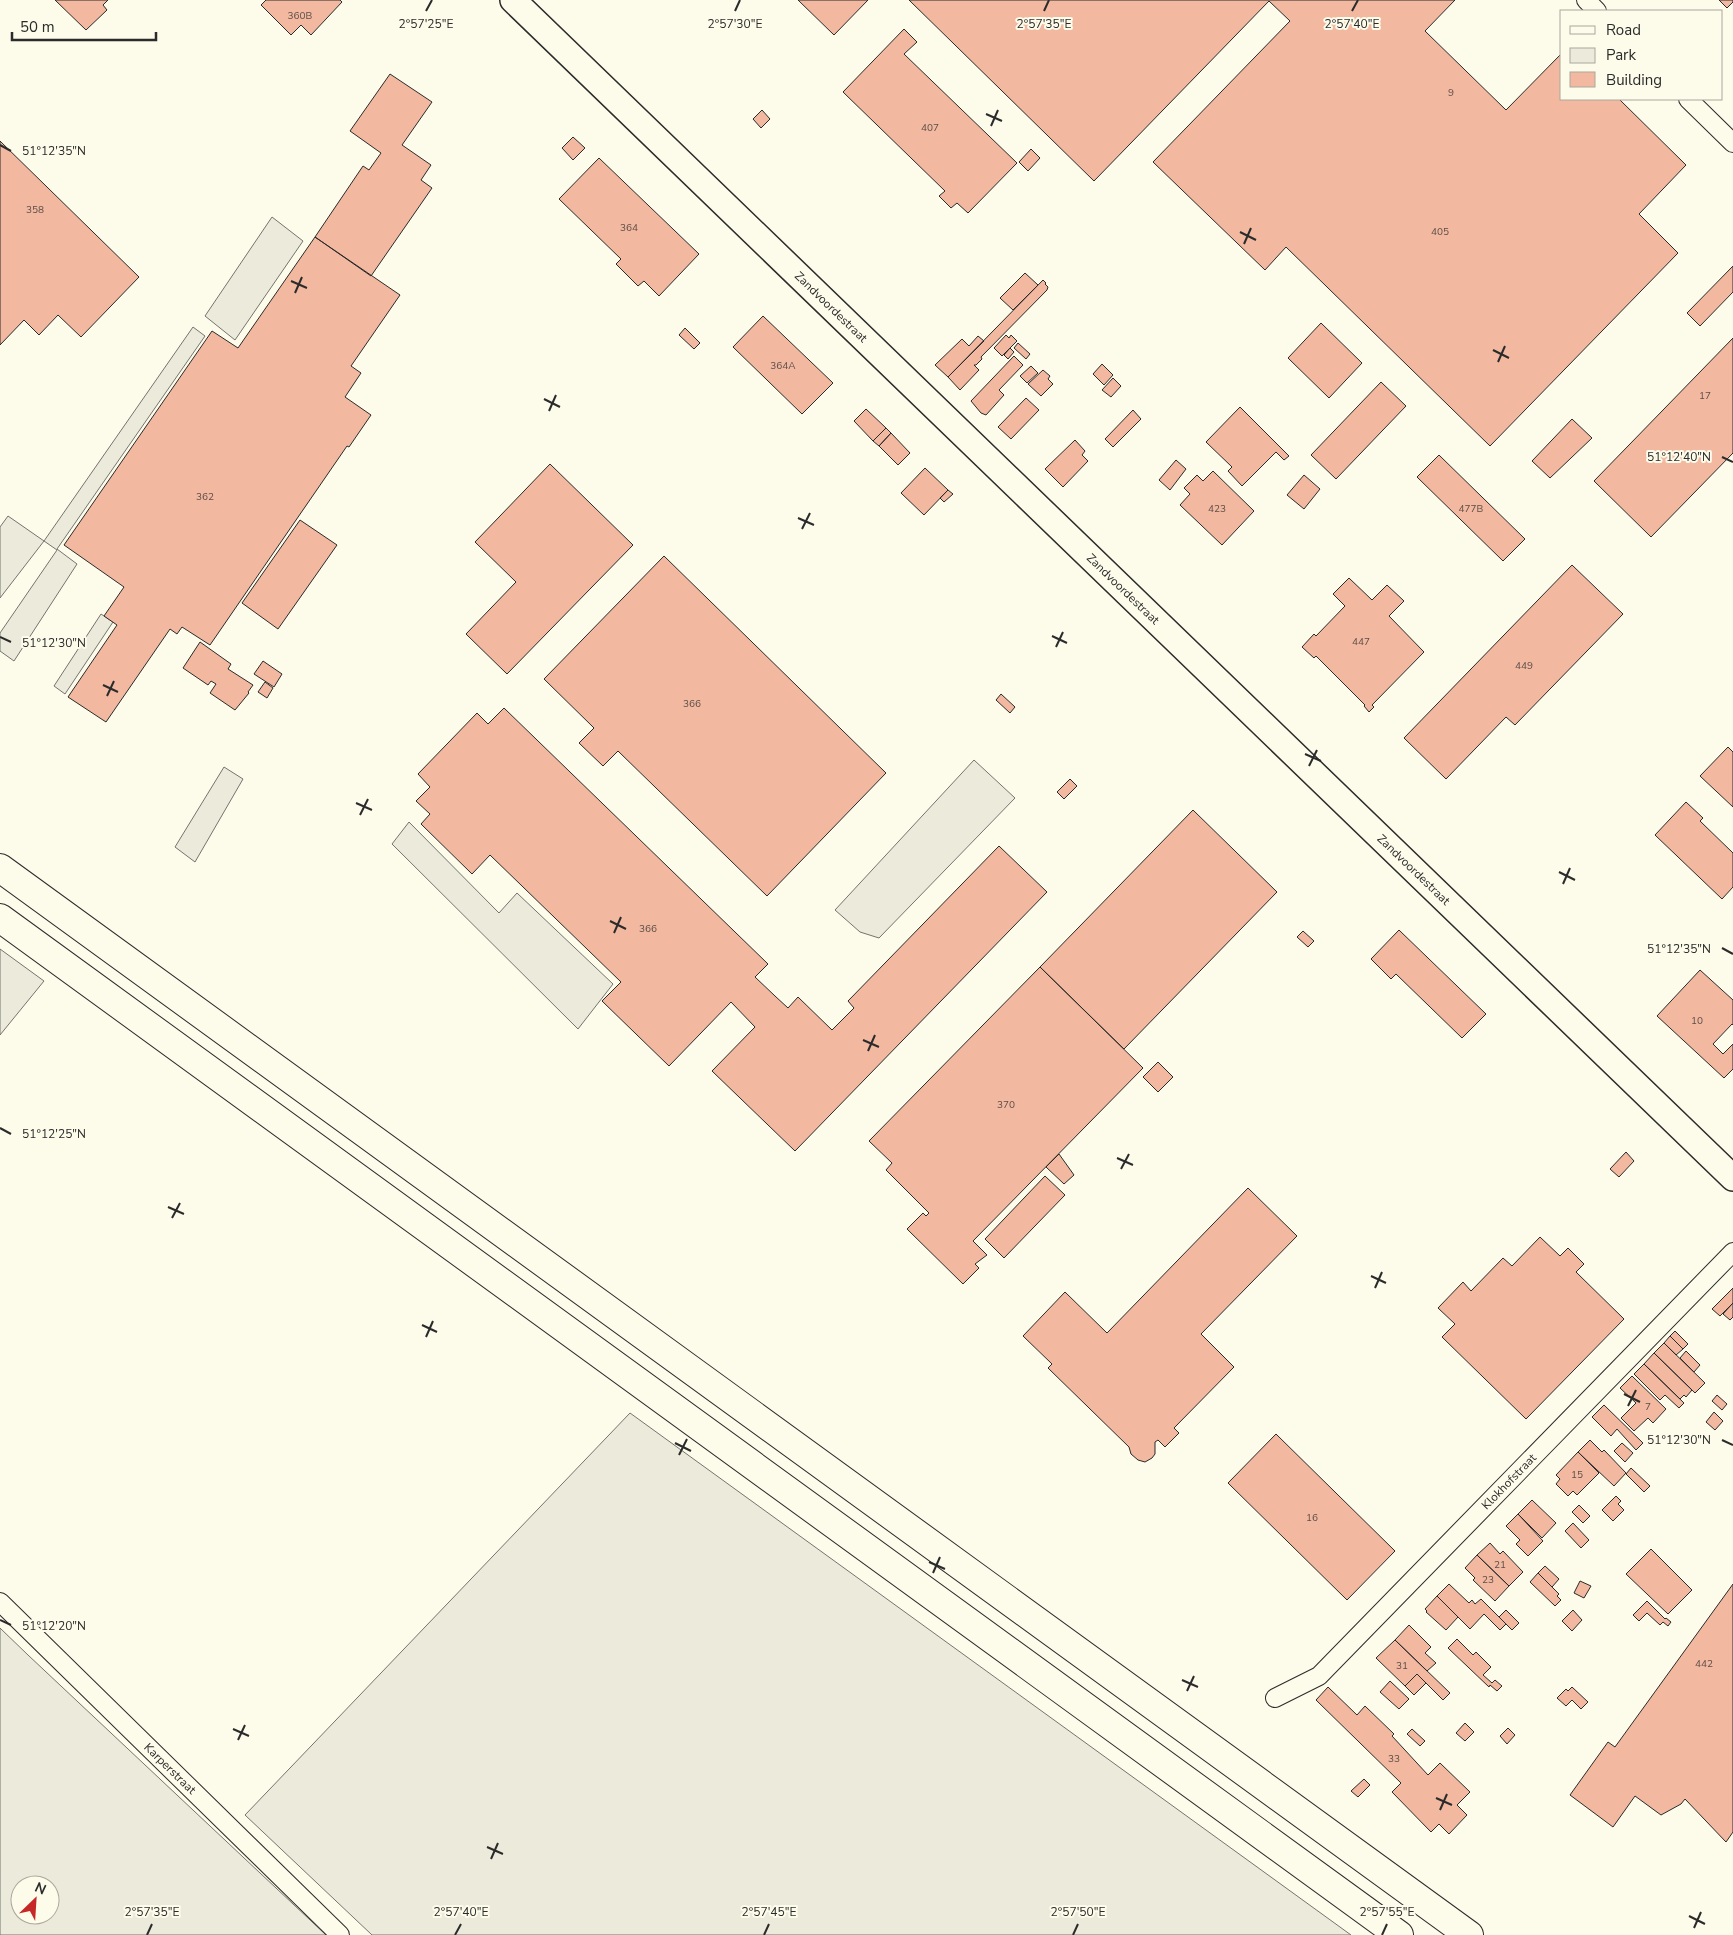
<svg xmlns="http://www.w3.org/2000/svg" width="1733" height="1935" font-family="'Nunito Sans',sans-serif">
<style>
.green{fill:#ecebdb;stroke:#74746e;fill-rule:evenodd}
.parking{fill:#eceadb;stroke:#74746e}
.building{fill:#f2b8a0;stroke:#2b2b2b}
.lines{fill:none;stroke-linecap:round;stroke-linejoin:round}
.street-casing{stroke:#2b2b2b;stroke-width:20}
.secondary-casing{stroke:#2b2b2b;stroke-width:28}
.highway-casing{stroke:#2b2b2b;stroke-width:30}
.street{stroke:#fdfbea;stroke-width:18}
.secondary{stroke:#fdfbea;stroke-width:25}
.highway{stroke:#fdfbea;stroke-width:28}
.ticks{fill:none;stroke:#2b2b2b;stroke-width:2}
.labels{text-anchor:middle;stroke-width:4;stroke-linejoin:round;paint-order:stroke}
.number-label{font-size:10px;fill:#5d4e48}
.street-label{font-size:12px;fill:#2b2b2b;stroke:#fdfbea}
.ticks-label{font-size:12px;text-anchor:middle;fill:#2b2b2b;stroke:#fdfbea;stroke-width:4;stroke-linejoin:round;paint-order:stroke}
</style>
<rect width="100%" height="100%" fill="#fdfbea"/>
<path class="green" d="M0 949 44 981 0 1035Z
M630 1413 1351 1935H372L245 1815Z
M0 1628 28 1655 326 1935H0ZM20 1885H50V1915H20Z"/>
<path class="parking" d="M272 217 303 241 235 340 205 316Z
M193 327 205 336 57 549 77 564 14 661 0 651V633L57 550 44 541 0 598V527L8 516 44 541Z
M101 614 113 622 65 694 54 686Z
M974 760 1015 798 879 938 860 932 835 910Z
M224 767 243 779 195 862 175 847Z
M409 822 499 913 517 893 613 984 578 1029 392 844Z"/>
<path class="building" d="M55 0H108L103 5 107 10 86 30Z
M266 0H340L342 2 311 35 301 25 291 35 261 5Z
M798 0H868L834 35Z
M909 0H1455L1425 31 1506 110 1562 53V99H1619L1686 165 1639 214 1678 253 1490 446 1286 247 1265 270 1153 162 1290 21 1269 1 1094 181Z
M1719 0H1733V2L1727 8Z
M904 29 917 42 904 54 1017 163 968 213 957 203 951 208 939 196 945 191 843 92Z
M390 74 432 102 402 145 431 165 421 180 432 188 371 276 315 237 363 166 369 170 381 153 350 131Z
M762 110 770 119 761 128 753 119Z
M573 137 585 148 573 160 562 148Z
M0 141 139 277 81 337 58 315 39 335 24 320 0 345Z
M1031 149 1040 158 1028 171 1019 162Z
M599 158 699 254 659 296 644 281 638 286 616 264 621 259 559 199Z
M315 237 400 295 351 366 361 373 345 397 371 415 349 447 347 446 210 645 182 627 177 634 170 629 106 722 68 697 117 625 104 616 124 587 64 545 212 331 238 348Z
M1733 266V292L1700 326 1687 313Z
M1025 273 1038 285 1013 310 1000 298Z
M1043 280 1046 283 1045 284 1048 287 1047 290 981 357 982 359 976 365H974L979 370 960 390 948 377Z
M763 316 833 383 802 414 733 347Z
M1321 323 1362 363 1329 398 1288 358Z
M685 328 700 343 694 349 679 335Z
M1006 335 1009 338 1011 335 1017 341 1002 356 994 348Z
M978 336 984 341 948 377 935 365 962 339 969 346Z
M1733 338V453L1651 537 1594 481Z
M1018 343 1030 354 1026 359 1014 348Z
M1010 348 1014 352 1008 359 1004 355Z
M1014 356 1023 365 999 390 1004 395 986 415 981 413 971 401Z
M1102 364 1113 375 1104 385 1093 374Z
M1031 366 1038 373 1027 383 1020 376Z
M1043 370 1050 376 1048 379 1053 384 1041 396 1028 384Z
M1113 378 1121 386 1111 397 1102 390Z
M1381 382 1406 406 1336 479 1311 455Z
M1026 398 1039 410 1011 439 998 427Z
M1240 407 1289 456 1284 460 1276 452 1242 486 1228 471 1232 467 1206 442Z
M866 409 886 428 873 441 854 421Z
M1133 410 1141 419 1113 447 1105 439Z
M1572 419 1592 438 1550 478 1532 461Z
M886 428 891 433 879 446 873 441Z
M891 433 910 453 898 465 879 446Z
M1075 440 1085 451 1082 455 1088 461 1063 487 1045 469Z
M1439 455 1525 539 1503 561 1417 477Z
M1176 460 1186 469 1170 490 1159 480Z
M550 464 633 545 507 674 466 634 516 582 475 542Z
M925 468 948 490 924 515 901 493Z
M1213 471 1254 511 1222 545 1180 505 1190 494 1184 488 1197 475 1203 481Z
M1304 475 1320 489 1304 509 1287 495Z
M948 490 953 494 944 502 940 498Z
M300 520 337 545 278 629 242 603Z
M664 556 886 773 767 896 618 751 603 766 579 743 594 728 544 679Z
M1572 565 1623 614 1515 725 1506 717 1446 779 1404 738Z
M1349 578 1372 600 1387 585 1404 601 1389 616 1424 652 1372 705 1374 707 1369 712 1364 706 1365 705 1316 656 1314 658 1302 647 1314 634 1316 636 1345 606 1333 594Z
M200 642 231 664 228 669 253 685 248 692 249 693 235 710 210 693 216 684 211 681 208 685 183 668Z
M263 661 282 674 274 687 254 674Z
M265 682 273 688 267 698 258 692Z
M1001 694 1015 707 1010 713 996 700Z
M504 708 768 964 755 977 775 996 788 1008 798 997 832 1030 854 1008 848 1001 999 846 1047 892 795 1151 712 1071 755 1027 731 1002 669 1066 602 1001 621 982 490 855 472 874 421 824 430 814 416 801 430 787 418 774 477 713 488 724Z
M1728 747 1733 752V807L1700 776Z
M1070 779 1077 786 1064 799 1057 792Z
M1686 802 1703 818 1700 821 1733 853V887L1722 899 1655 835Z
M1193 810 1277 892 1124 1049 1040 967Z
M1399 930 1486 1014 1462 1038 1396 974 1391 979 1371 959Z
M1303 931 1314 941 1308 947 1297 937Z
M1040 967 1143 1068 973 1241 987 1255 975 1264 979 1268 963 1284 907 1229 923 1213 926 1216 929 1213 886 1170 892 1163 869 1141Z
M1700 970 1733 1000V1025L1732 1024 1713 1044 1723 1054 1733 1044V1069L1724 1078 1657 1016Z
M1158 1062 1173 1077 1158 1092 1143 1077Z
M1626 1152 1634 1161 1619 1177 1610 1169Z
M1059 1154 1074 1175 1064 1184 1046 1167Z
M1045 1176 1065 1195 1004 1258 985 1239Z
M1248 1188 1297 1236 1201 1334 1234 1367 1174 1428 1179 1433 1165 1447 1158 1440 1155 1442V1454L1152 1458 1145 1462 1138 1460 1131 1454 1129 1447 1048 1368 1052 1364 1023 1336 1065 1292 1107 1333Z
M1540 1237 1560 1256 1568 1248 1584 1264 1576 1272 1624 1319 1526 1419 1442 1337 1455 1324 1438 1308 1463 1282 1471 1291 1503 1258 1512 1266Z
M1733 1288V1303L1720 1316 1712 1309Z
M1733 1303V1317L1730 1320 1723 1314Z
M1675 1331 1688 1344 1683 1349 1670 1336Z
M1670 1336 1683 1349 1676 1355 1664 1343Z
M1664 1343 1705 1383 1695 1393 1654 1353Z
M1686 1351 1700 1365 1694 1372 1680 1358Z
M1654 1353 1692 1390 1686 1397 1684 1395 1680 1399 1644 1364Z
M1644 1364 1684 1403 1679 1408 1665 1395 1660 1400 1634 1374Z
M1632 1376 1666 1409 1653 1423 1648 1418 1634 1431 1621 1418 1636 1403 1620 1388Z
M1717 1395 1727 1404 1722 1410 1712 1401Z
M1604 1405 1643 1443 1636 1450 1617 1429 1611 1436 1592 1417Z
M1714 1412 1723 1421 1715 1430 1706 1422Z
M1276 1434 1395 1551 1347 1600 1228 1483Z
M1590 1440 1602 1452 1604 1450 1626 1473 1614 1486 1578 1452Z
M1622 1443 1633 1453 1625 1462 1614 1451Z
M1578 1452 1599 1473 1577 1495 1573 1491 1568 1496 1556 1484 1560 1479 1556 1475Z
M1631 1468 1650 1486 1644 1492 1626 1474Z
M1616 1496 1621 1501 1618 1504 1624 1510 1613 1521 1602 1510Z
M1532 1500 1556 1523 1542 1538 1518 1514Z
M1579 1505 1590 1516 1583 1523 1572 1512Z
M1518 1514 1543 1541 1528 1556 1516 1544 1520 1540 1506 1526Z
M1573 1523 1589 1540 1581 1548 1565 1531Z
M1490 1543 1500 1554 1503 1551 1523 1572 1509 1586 1477 1555Z
M1651 1549 1692 1590 1668 1614 1626 1574Z
M1477 1555 1509 1586 1495 1601 1473 1580 1475 1578 1465 1568Z
M1545 1566 1559 1579 1552 1587 1538 1573Z
M1538 1573 1559 1594 1557 1596 1561 1600 1555 1606 1530 1582Z
M1580 1581 1591 1586 1584 1598 1574 1593Z
M1449 1584 1469 1603 1472 1600 1475 1604 1481 1599 1506 1624 1500 1630 1484 1614 1470 1629 1437 1596Z
M1733 1584V1832L1726 1842 1685 1799 1681 1804 1661 1815 1635 1796 1613 1827 1570 1795 1608 1742 1615 1747Z
M1437 1596 1458 1617 1446 1630 1426 1612 1427 1611 1425 1609Z
M1647 1601 1665 1619 1666 1618 1671 1622 1668 1626 1663 1622 1660 1625 1647 1613 1639 1621 1633 1615Z
M1506 1610 1519 1623 1512 1630 1499 1617Z
M1573 1610 1582 1620 1572 1631 1562 1621Z
M1409 1625 1431 1647 1425 1653 1436 1663 1427 1671 1395 1640Z
M1457 1639 1473 1655 1476 1652 1491 1667 1483 1675 1492 1683 1495 1680 1502 1686 1497 1691 1490 1685 1489 1687 1448 1648Z
M1395 1640 1450 1693 1443 1700 1417 1674 1405 1686 1376 1658Z
M1417 1674 1426 1683 1414 1695 1405 1686Z
M1390 1681 1409 1699 1399 1709 1380 1692Z
M1328 1687 1357 1715 1365 1706 1394 1734 1392 1736 1428 1775 1440 1763 1470 1792 1457 1805 1467 1815 1449 1834 1439 1824 1431 1832 1392 1792 1401 1783 1316 1700Z
M1572 1687 1588 1702 1581 1709 1572 1700 1566 1706 1557 1698 1566 1689 1568 1691Z
M1465 1723 1474 1732 1465 1741 1456 1733Z
M1508 1728 1515 1735 1507 1744 1500 1736Z
M1412 1729 1425 1741 1420 1746 1407 1734Z
M1364 1779 1370 1785 1358 1797 1351 1791Z"/>
<g class="lines">
<defs>
<g id="street">
<path d="M1586 0 1597 11"/>
<path d="M1688 99 1733 143"/>
<path id="s1" d="M0 1602 340 1935"/>
<path id="s2" d="M1275 1698 1319 1676 1733 1252"/>
</g>
<g id="secondary">
<path id="s3" d="M513 0 1733 1178"/>
</g>
<path id="highway" d="M0 868 1469 1935
M0 918 1399 1935"/>
</defs>
<use href="#street" class="street-casing"/>
<use href="#secondary" class="secondary-casing"/>
<use href="#highway" class="highway-casing"/>
<use href="#street" class="street"/>
<use href="#secondary" class="secondary"/>
<use href="#highway" class="highway"/>
</g>
<path class="ticks" d="M426 11 432 0M735 11 740 0M1044 11 1049 0M1352 11 1358 0M986 114 1002 121M991 126 998 110M0 145 11 151M1240 232 1256 240M1244 244 1251 228M291 281 307 288M295 293 302 277M1493 350 1509 358M1498 362 1505 346M544 399 560 407M549 411 556 395M1722 457 1733 462M798 518 814 525M802 529 810 513M1052 636 1067 643M0 637 11 642M1056 647 1063 632M103 685 118 692M107 696 114 681M1305 754 1321 761M1309 766 1317 750M356 803 372 810M360 815 368 799M1559 872 1575 880M1563 884 1570 868M610 921 626 929M614 933 621 917M1722 948 1733 954M863 1040 879 1047M868 1051 875 1035M0 1128 11 1134M1117 1158 1133 1165M1121 1169 1129 1154M168 1207 184 1214M172 1218 180 1203M1371 1276 1386 1283M1375 1288 1382 1272M422 1325 437 1332M426 1337 433 1321M1624 1394 1640 1402M1628 1406 1636 1390M1722 1440 1733 1445M675 1443 691 1451M679 1455 687 1439M929 1562 945 1569M933 1573 940 1557M0 1620 11 1625M1182 1680 1198 1687M1187 1691 1194 1676M233 1729 249 1736M238 1740 245 1725M1436 1798 1452 1805M1440 1810 1447 1794M487 1847 503 1854M491 1859 498 1843M1689 1916 1705 1924M1694 1928 1701 1912M147 1935 152 1924M455 1935 461 1924M764 1935 769 1924M1073 1935 1078 1924M1382 1935 1387 1924"/>
<g class="labels">
<g class="number-label">
<text x="300" y="19">360B</text>
<text x="1451" y="96">9</text>
<text x="930" y="131">407</text>
<text x="35" y="213">358</text>
<text x="629" y="231">364</text>
<text x="1440" y="235">405</text>
<text x="783" y="369">364A</text>
<text x="1705" y="399">17</text>
<text x="205" y="500">362</text>
<text x="1217" y="512">423</text>
<text x="1471" y="512">477B</text>
<text x="1361" y="645">447</text>
<text x="1524" y="669">449</text>
<text x="692" y="707">366</text>
<text x="648" y="932">366</text>
<text x="1697" y="1024">10</text>
<text x="1006" y="1108">370</text>
<text x="1648" y="1410">7</text>
<text x="1577" y="1478">15</text>
<text x="1312" y="1521">16</text>
<text x="1500" y="1568">21</text>
<text x="1488" y="1583">23</text>
<text x="1704" y="1667">442</text>
<text x="1402" y="1669">31</text>
<text x="1394" y="1762">33</text>
</g>
<g class="street-label">
<text dy="4" stroke="none"><textPath href="#s3" startOffset="442">Zandvoordestraat</textPath></text>
<text dy="4" stroke="none"><textPath href="#s3" startOffset="848">Zandvoordestraat</textPath></text>
<text dy="4" stroke="none"><textPath href="#s3" startOffset="1252">Zandvoordestraat</textPath></text>
<text dy="4" stroke="none"><textPath href="#s2" startOffset="321">Klokhofstraat</textPath></text>
<text dy="4" stroke="none"><textPath href="#s1" startOffset="238">Karperstraat</textPath></text>
</g>
</g>
<g class="ticks-label">
<text x="426" y="28">2°57'25"E</text>
<text x="735" y="28">2°57'30"E</text>
<text x="1044" y="28">2°57'35"E</text>
<text x="1352" y="28">2°57'40"E</text>
<text x="54" y="155">51°12'35"N</text>
<text x="1679" y="461">51°12'40"N</text>
<text x="54" y="647">51°12'30"N</text>
<text x="1679" y="953">51°12'35"N</text>
<text x="54" y="1138">51°12'25"N</text>
<text x="1679" y="1444">51°12'30"N</text>
<text x="54" y="1630">51°12'20"N</text>
<text x="152" y="1916">2°57'35"E</text>
<text x="461" y="1916">2°57'40"E</text>
<text x="769" y="1916">2°57'45"E</text>
<text x="1078" y="1916">2°57'50"E</text>
<text x="1387" y="1916">2°57'55"E</text>
</g>
<rect x="1560" y="10" width="162" height="90" fill="#fdfbea" stroke="#a9a89e"/>
<rect x="1570" y="26" width="25" height="8" fill="#fdfbea" stroke="#a9a89e"/>
<text x="1606" y="35" font-size="15" fill="#2b2b2b">Road</text>
<rect x="1570" y="48" width="25" height="15" fill="#ecebdb" stroke="#a9a89e"/>
<text x="1606" y="60" font-size="15" fill="#2b2b2b">Park</text>
<rect x="1570" y="72" width="25" height="15" fill="#f2b8a0" stroke="#a9a89e"/>
<text x="1606" y="85" font-size="15" fill="#2b2b2b">Building</text>
<g transform="translate(35 1900) rotate(25)"><circle r="24" fill="#fdfbea" stroke="#a9a89e"/>
<path d="M0-4L9 19L0 12L-9 19Z" fill="#c62828"/>
<text y="-8" font-size="14" font-weight="bold" text-anchor="middle" fill="#2b2b2b">N</text>
</g>
<path d="M12 32v8h144v-8" fill="none" stroke="#2b2b2b" stroke-width="2.5"/>
<text x="20" y="32" font-size="15" fill="#2b2b2b" stroke="#fdfbea" stroke-width="4" paint-order="stroke">50 m</text>
</svg>
